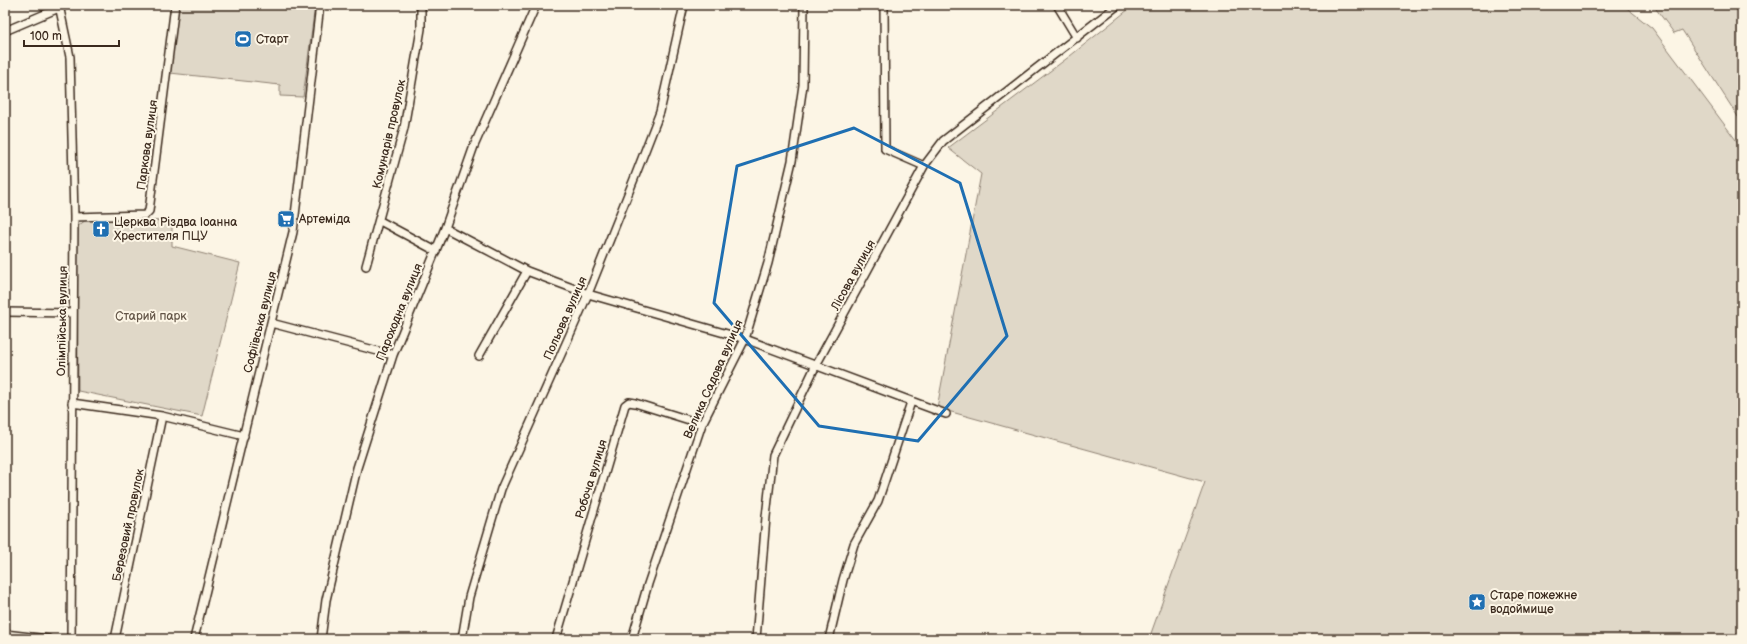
<svg xmlns="http://www.w3.org/2000/svg" width="1747" height="644" font-family="'Balsamiq Sans',sans-serif">
<style>
.green{fill:#e0d8c8;stroke:#8e8173}
.lines{fill:none;stroke-linecap:round;stroke-linejoin:round}
.minor-casing{stroke:#3b2a1e;stroke-width:10}
.minor{stroke:#fcf5e5;stroke-width:7}
.marked{fill:none;stroke:#1f6fb2;stroke-width:3;stroke-linejoin:round}
.labels{text-anchor:middle;stroke-width:4;stroke-linejoin:round;paint-order:stroke}
.poi-label{font-size:12px;fill:#3b2a1e;stroke:#fcf5e5;text-anchor:start}
.street-label{font-size:12px;fill:#3b2a1e;stroke:#fcf5e5}
.park-label{font-size:12px;fill:#645648;stroke:#fcf5e5}
</style>
<rect width="100%" height="100%" fill="#fcf5e5"/>
<filter id="ink" filterUnits="userSpaceOnUse"><feTurbulence type="fractalNoise" baseFrequency=".025" numOctaves="2"/><feDisplacementMap in="SourceGraphic" scale="8" xChannelSelector="R" yChannelSelector="G"/><feConvolveMatrix kernelMatrix="1 2 1 2 8 2 1 2 1" color-interpolation-filters="sRGB"/></filter>
<g filter="url(#ink)">
<path class="green" d="M179 5H315L303 97 280 96V85L170 73Z
M1134 5H1623L1652 28 1742 148V639H1149L1205 482 937 408 981 174 948 148 1070 56Z
M1653 5H1742V123L1682 30 1674 33Z
M87 219 172 221V246L240 263 202 416 78 391 77 227Z"/>
<g class="lines">
<defs>
<path id="minor" d="M59 5 70 57 74 217 71 639
M884 5 885 149 924 166
M1057 5 1077 38
M5 31 66 5
M74 217 145 215 149 211 175 5
M380 221 436 251
M445 228 527 271 588 294 745 339 946 414
M366 266 404 128 421 29V5
M5 312 73 313
M271 323 393 355
M479 356 527 271
M72 403 162 416 244 436
M5 634 48 639
M115 639 162 416
M194 639 293 232 320 5
M321 639 326 600 357 468 393 355 445 228 474 146 536 5
M462 639 469 597 501 489 588 294 634 179 660 112 684 5
M556 639 625 405 629 402 635 403 702 424
M632 639 648 584 702 424 745 339 768 263 792 161 803 85 804 5
M756 639 766 517 773 455 815 367 924 166 943 141 1118 5
M829 639 843 580 854 544 878 501 911 402"/>
</defs>
<use href="#minor" class="minor-casing"/>
<use href="#minor" class="minor"/>
</g>
</g>
<path class="marked" d="M854 128 960 183 1007 336 918 441 819 426 714 303 737 166Z"/>
<defs>
<symbol id="stadium-square" viewBox="-11 -11 22 22"><rect x="-9" y="-9" width="18" height="18" rx="4" fill="#1f6fb2" stroke="#fcf5e5"/><path d="M0-5a6.5 5 0 1 0 0 10a6.5 5 0 1 0 0-10ZM-3.5-1.8h7v3.6h-7Z" fill="#fff"/></symbol>
<symbol id="supermarket-square" viewBox="-11 -11 22 22"><rect x="-9" y="-9" width="18" height="18" rx="4" fill="#1f6fb2" stroke="#fcf5e5"/><path d="M-6-5.5h2.5l.6 2H6L4.5 2H-2.5L-4.4-4H-6ZM-1.5 3.2a1.3 1.3 0 1 0 .1 0ZM3 3.2a1.3 1.3 0 1 0 .1 0Z" fill="#fff"/></symbol>
<symbol id="church-square" viewBox="-11 -11 22 22"><rect x="-9" y="-9" width="18" height="18" rx="4" fill="#1f6fb2" stroke="#fcf5e5"/><path d="M-1.2-6h2.4v3.5h3.3v2.4h-3.3V6h-2.4V-.1h-3.3v-2.4h3.3Z" fill="#fff"/></symbol>
<symbol id="sight-square" viewBox="-11 -11 22 22"><rect x="-9" y="-9" width="18" height="18" rx="4" fill="#1f6fb2" stroke="#fcf5e5"/><path d="M0-6L1.8-2.2L6-1.7L2.9 1.2L3.7 5.4L0 3.3L-3.7 5.4L-2.9 1.2L-6-1.7L-1.8-2.2Z" fill="#fff"/></symbol>
</defs>
<g fill-rule="evenodd">
<use href="#stadium-square" x="233" y="29" width="20" height="20"/>
<use href="#supermarket-square" x="276" y="209" width="20" height="20"/>
<use href="#church-square" x="91" y="219" width="20" height="20"/>
<use href="#sight-square" x="1467" y="592" width="20" height="20"/>
</g>
<g class="labels">
<g class="poi-label">
<text x="256" y="43">Старт</text>
<text x="299" y="223">Артеміда</text>
<text x="114" y="226">Церква Різдва Іоанна<tspan x="114" dy="14">Хрестителя ПЦУ</tspan></text>
<text x="1490" y="599">Старе пожежне<tspan x="1490" dy="14">водоймище</tspan></text>
</g>
<g class="street-label">
<text transform="translate(389 134) rotate(-77)" y="4">Комунарів провулок</text>
<text transform="translate(147 145) rotate(-82)" y="4">Паркова вулиця</text>
<text transform="translate(853 275) rotate(-61)" y="4">Лісова вулиця</text>
<text transform="translate(399 312) rotate(-68)" y="4">Пароходна вулиця</text>
<text transform="translate(565 318) rotate(-66)" y="4">Польова вулиця</text>
<text transform="translate(62 321) rotate(-89)" y="4">Олімпійська вулиця</text>
<text transform="translate(260 322) rotate(-76)" y="4">Софіївська вулиця</text>
<text transform="translate(713 379) rotate(-66)" y="4">Велика Садова вулиця</text>
<text transform="translate(591 479) rotate(-73)" y="4">Робоча вулиця</text>
<text transform="translate(128 525) rotate(-78)" y="4">Березовий провулок</text>
</g>
<g class="park-label">
<text x="151" y="320">Старий парк</text>
</g>
</g>
<rect width="1747" height="644" fill="none" stroke="#fcf5e5" stroke-width="20"/>
<rect x="10" y="10" width="1727" height="624" fill="none" stroke="#3b2a1e" stroke-width="1.5" filter="url(#ink)"/>
<path d="M24 40v6h95v-6" fill="none" stroke="#3b2a1e" stroke-width="2"/>
<text x="30" y="40" font-size="12" fill="#3b2a1e" stroke="#fcf5e5" stroke-width="3" paint-order="stroke">100 m</text>
</svg>
